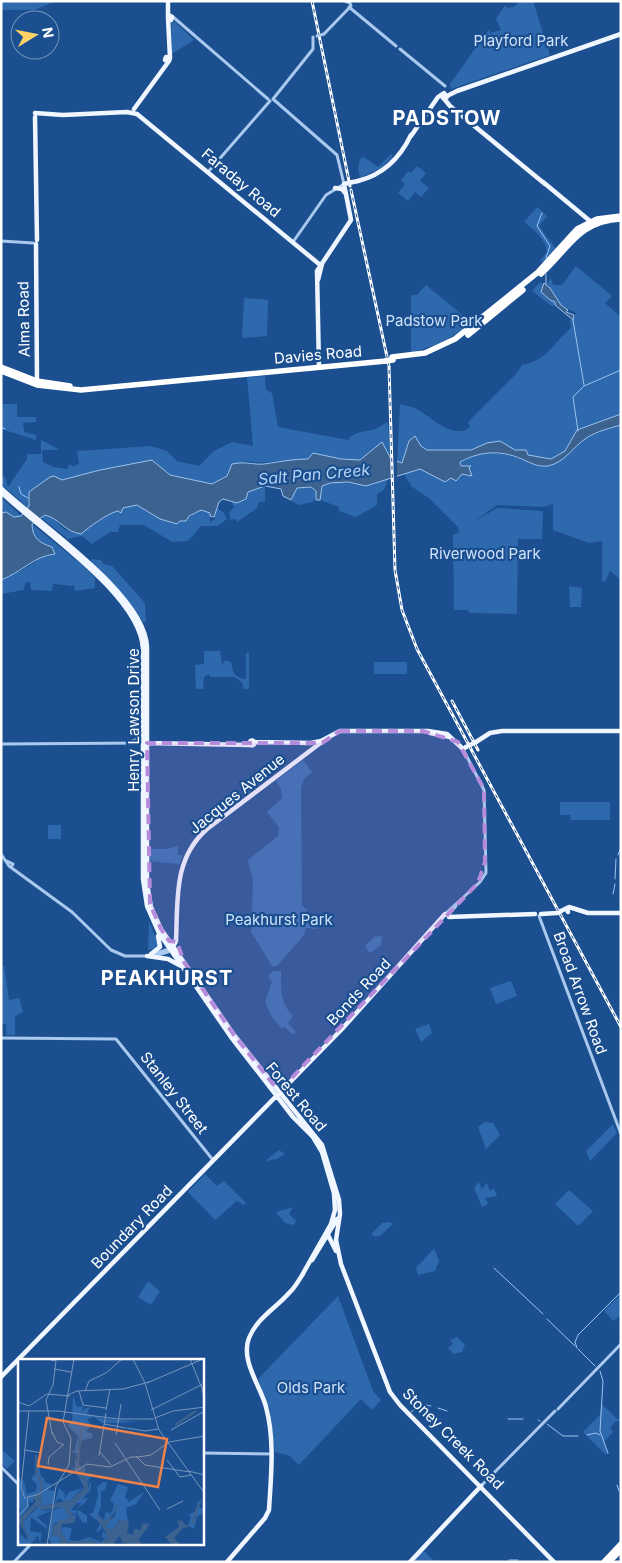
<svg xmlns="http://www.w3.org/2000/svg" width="622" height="1563" font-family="Inter,sans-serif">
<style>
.green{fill:#2e69ad}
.water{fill:#3c6290;stroke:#9cc4f0}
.pier{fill:#1b4f8f}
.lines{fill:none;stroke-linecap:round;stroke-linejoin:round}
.stream{stroke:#9cc4f0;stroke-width:1}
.minor{stroke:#a9c9ee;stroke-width:3}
.major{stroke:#f0f6ff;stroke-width:4.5}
.highway{stroke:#fff;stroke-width:5.5}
.rail-casing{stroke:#fff;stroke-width:3}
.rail{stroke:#1b4f8f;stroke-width:1;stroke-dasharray:4;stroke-linecap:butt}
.minor-bridge{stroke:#a9c9ee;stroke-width:3}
.major-bridge{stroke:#f0f6ff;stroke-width:4.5}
.highway-bridge{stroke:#fff;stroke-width:5.5}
.marked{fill:#b68bdc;fill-opacity:0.2;stroke:#b68bdc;stroke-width:4;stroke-dasharray:10 6;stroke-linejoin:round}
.labels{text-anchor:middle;stroke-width:4.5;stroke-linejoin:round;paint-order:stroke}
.park-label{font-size:15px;fill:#cfe3fa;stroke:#1b4f8f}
.street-label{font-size:15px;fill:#fff;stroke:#1b4f8f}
.water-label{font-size:16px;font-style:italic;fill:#b5d3f5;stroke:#1b4f8f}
.district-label{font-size:20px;font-weight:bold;letter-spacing:1px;fill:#fff;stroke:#1b4f8f}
.inset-river{fill:none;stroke:#3c6290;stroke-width:2.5}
.inset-road{fill:none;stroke:#7695bc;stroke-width:1}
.view{fill:#ee8249;fill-opacity:0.15;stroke:#ee8249;stroke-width:2.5}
.inset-edge{fill:none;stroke:#fff;stroke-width:2.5}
</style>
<rect width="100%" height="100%" fill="#1b4f8f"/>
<path class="green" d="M1 1H57L34 10H1Z
M519 1H533L550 55 451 89 450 84 489 29 490 33 501 30 496 19 505 5 508 8 515 6Z
M171 22H175L194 40 172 54Z
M391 154 393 156 381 168 360 178 358 169 360 159 364 157 378 167Z
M417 166 426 173 420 181 429 188 421 197 415 192 408 201 398 193 405 184 401 180 408 171 411 173Z
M537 207 547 216 539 226 556 249 544 262 540 261 547 252C545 238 535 231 524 222Z
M576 266 612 296 605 303 621 317V414L577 430 565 451 551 459 528 455 526 450H515L499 441 487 443 471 450H427L421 446 415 436 409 441 402 463H397L400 404C405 406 412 406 416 409 431 416 453 441 470 427L468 422 516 374 522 365C548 360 553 343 571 328L570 320H573L576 313 561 305 547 284 551 278 553 285H562Z
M540 282 544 285 541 292 549 300 555 302 553 307 532 291Z
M426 285 471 322C451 340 436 345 411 353V295H417Z
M244 298 268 300 267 336 244 338 242 337Z
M265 376 266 390 272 393 278 427 348 440C356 429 367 433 377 428 381 426 384 424 388 422L390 456 382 442 360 460 341 459 313 453 308 459C286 459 267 465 246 461L227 472V475L212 484 170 475 152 460 100 470 62 481 54 476 29 492 28 508 1 484V475L5 477 8 487 27 459V454H41V440L60 450H42L43 462 53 467 68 469V465H71L74 467 79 463 77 451 151 446 167 451 177 461 199 466 214 451 232 442 253 446 247 377Z
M1 404H17V417H36V422L23 423 24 432 36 435V440L1 429Z
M621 425V580L610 571 605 582 602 581V541L589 543 553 530V504L543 507 497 505 475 521 497 508 543 511 542 539H518L517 614 469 613 468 610H454L453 535 459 532 458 527 430 499 411 486 403 472 420 469C433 476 448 486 462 474L471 476 460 463C481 450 500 451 523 460 531 463 535 466 544 466 563 465 573 446 588 437 598 431 610 428 621 425Z
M389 477 384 490 377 494V505L356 517 339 511V507L320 500 322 486C341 478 352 486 370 485 377 484 384 479 389 477Z
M265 486V502H259L257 508 237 522 236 519 230 520 229 513 234 507 231 501 237 503 248 492Z
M311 487 317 494 313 502 298 505 291 500 297 488Z
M4 500 21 516 14 517 1 513V501Z
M137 505C162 520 176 529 201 509L210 513V522L215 519V511L217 508 224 513 227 519 218 526H201L188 541 172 542 144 525H120L118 532H110L92 544 82 536 68 539 40 517C54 512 55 523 64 529 69 532 76 533 81 534 97 520 115 509 137 505Z
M32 524 88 570 95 578V588L75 591 74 586 53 584 52 591 31 590 30 582 25 583 24 590 1 594V580C19 573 40 561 52 547 39 543 32 538 32 524Z
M92 559 101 560 103 564 112 566 145 603 146 623 143 622 96 568 91 561Z
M569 586 582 588 581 607H570Z
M204 651H220L222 665 225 660 231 662C233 671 233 677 244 679L246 678V653H249V689H243L242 682 234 677H210L209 674 204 677 203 689H196L195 665 204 664Z
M374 662H407V674H374Z
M303 760 312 772 304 779 301 788 302 905 307 910 306 922 318 923 317 929 306 928 304 935 277 966H272L251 932 253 881 248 860 278 836 279 827 267 812 282 798 281 789 276 781Z
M560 802H610V820H571L570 815H560Z
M48 825H61V839H48Z
M178 846V855H183L179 864 149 861V849H166Z
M149 921 158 944 157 949 148 950Z
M382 936 381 945 370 953 365 946 374 937Z
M4 966 9 1000 19 998 23 1012 15 1016V1035H6V1024H1V967Z
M273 971H281C281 989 280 1003 293 1016L288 1023 296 1032 293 1035 284 1027 282 1029 272 1017 265 1002 272 982 268 976Z
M511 981 517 996 496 1004 490 988Z
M429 1024 432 1033 421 1042 415 1029Z
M485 1122 493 1123 500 1135 486 1149 478 1127Z
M613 1124 617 1133 590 1161 586 1151Z
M279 1150 285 1154 277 1159 265 1161Z
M205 1174 217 1186 224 1181 246 1203 244 1205 237 1201 215 1220 188 1192Z
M479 1182 482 1189 487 1183 490 1191 494 1188 497 1196 485 1198 488 1204 482 1207 474 1188Z
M569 1190 593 1211 578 1226 555 1204Z
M293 1207 289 1214 296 1221 294 1225 285 1223 276 1212Z
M390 1222 393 1224 381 1235 375 1237 371 1234 382 1223Z
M434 1248 439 1261 435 1271 418 1275 416 1268Z
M148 1281 160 1291 151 1305 138 1297Z
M621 1294V1315L613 1321 604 1311Z
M338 1296 373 1391 381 1400 372 1410 361 1399 299 1465 290 1456 275 1452 270 1412 258 1379Z
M457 1337 465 1345 462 1352 454 1354 448 1348 453 1344 450 1340Z
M601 1403 617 1419 621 1420V1422L616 1421 610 1428 613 1432 604 1442 608 1453 606 1455 583 1432 600 1415Z
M1 1449 15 1461 7 1469 1 1463Z
M424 1551 435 1562H417L414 1559Z"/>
<path class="water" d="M544 283 550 288 561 305 568 310 566 312 574 315 573 320 555 305V302L550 300 541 292Z
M621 414V425C610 428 598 431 588 437 573 446 566 462 548 466 539 467 533 464 526 461 504 450 482 450 460 462L461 466H471L469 468 472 476 462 474 456 481 451 478 445 482 420 469 366 486 348 482 330 483 322 486 320 500H316V491L311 487 297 488 291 500 283 496 281 489 265 486 248 492 246 499 237 503 223 499 219 502 214 517 210 516V513L201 510 189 516 186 521H180L177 524 160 519 137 505 123 508 121 513 118 511C108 513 89 527 81 534 65 532 60 519 45 515L32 524C32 538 40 543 52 547L55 554C34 556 22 572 1 580V513L6 512 14 517 21 516 29 506V492L50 477 54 476 62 480 100 470 152 460 170 475 212 484 227 476 232 464C247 461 252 465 264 464 279 462 292 459 308 459L313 453 341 459 360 460 382 442 391 459 402 463 409 441 415 436 421 446 427 450H471L487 443 500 441 515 450H526L528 455 551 459 565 451 577 430Z"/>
<path class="pier" d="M391 454 397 460V477L391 479Z"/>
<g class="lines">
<path class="stream" d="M542 213 537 226 550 246 546 258
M546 284V274
M573 320 584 385
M1 427 5 429
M578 431 573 397 584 386 621 370
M19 487 21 494 28 498
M618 855 621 847
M615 879 616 859
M613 894 615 884
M494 1268 543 1314
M547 1319 575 1346
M577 1348 575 1342 578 1335 621 1292
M578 1349 595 1366
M600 1371 603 1381 600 1431 608 1453
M438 1408 447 1411
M411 1412 421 1404 431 1406
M508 1419H523
M538 1420 540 1421
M547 1424 563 1436H578
M587 1435 596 1433 600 1435
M617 1485 619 1491
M509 1560H518"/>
<path class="minor" d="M349 7 396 46
M172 16 268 99
M324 34 351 6 350 3 345 1
M400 49 445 86
M273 99 337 155 344 184 326 195 293 242
M273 99 313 49V37
M208 172 270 101
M1 241 33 243
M1 744 143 743
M1 854 9 866
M7 861 13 864 11 867
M9 866 72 912 111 950 125 956H148
M445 914 480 882 486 873 484 790 463 749
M449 914 456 906
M539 916 621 1134
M154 954 169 949
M154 956 168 952 171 948
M1 1038 116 1039 213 1160
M558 1409 621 1344
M202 1453 272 1454
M1 1467 19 1485
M481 1486 555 1411
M14 1562 31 1544"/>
<path class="major" d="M168 1V17
M169 15 172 17 171 20 168 18Z
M168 18 170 58
M166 57 170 58 169 61 165 60Z
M441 95 450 106 545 184
M443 98 457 91 621 34
M134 109 169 61
M35 113 63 115 127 112 137 114 319 264
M35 117 37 240
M411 136 438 97 444 93 447 97
M358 181C382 175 400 158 411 135
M543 182 590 221
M335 188 342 189 346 194
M36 244 37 381
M318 280 322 264
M319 367 317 271 351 220 344 184 348 183
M1 488C38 524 145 594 147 647V883L151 907 161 929 234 1035 322 1145 339 1200 340 1214 336 1240 341 1264 390 1392 400 1405 554 1562
M1 492C39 529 141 595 143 649V879L147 906 159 933 231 1037 293 1117 313 1137 322 1152 334 1193 335 1210 331 1224 301 1277
M430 733 450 737
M249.5 743a2.5 2.5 0 1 1 5 0a2.5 2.5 0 1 1-5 0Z
M254 742 311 743 321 741 340 731H428L447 734 463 749 466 747
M476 742 490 733 502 731H621
M129 743 138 740 142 735
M144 743 249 745
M568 912 567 908 569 907 588 913H621
M541 914 557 913 567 908
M449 917 535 914
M173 947 176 941C178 900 173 859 207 829L327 738
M151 954 160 947 158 936
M147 956 168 959 181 966
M294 1078 342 1029 445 914 449 915
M327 1233 336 1251
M312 1260 337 1219
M1 1377 295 1077
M227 1562 265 1518 269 1510C271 1476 275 1440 266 1407 261 1387 240 1360 249 1338 257 1318 276 1308 289 1293 295 1288 298 1281 303 1274
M410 1562 481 1486"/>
<path class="highway" d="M541 274C569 249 578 221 621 219
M468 335 523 290
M392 357 425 353 455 339 537 273 577 229 597 219 621 216
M1 367 37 381 70 386
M1 371 37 385 81 390 386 361
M604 1562 621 1544
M609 1562 621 1550"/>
<defs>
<path id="rail" d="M312 1 350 186
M351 190 389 366 395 570 402 610 417 649 621 1027
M452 701 478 750"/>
</defs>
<use href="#rail" class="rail-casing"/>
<use href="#rail" class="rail"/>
<path class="minor-bridge" d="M317 36 324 34"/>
<path class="major-bridge" d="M348 183 358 181
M466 747 476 742"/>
<path class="highway-bridge" d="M386 361 393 360"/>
</g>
<path class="marked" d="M340 731H423L458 742 484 789 485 862 478 883 282 1088 273 1084 234 1035 184 962 177 942 169 941 161 929 150 904 147 743H322Z"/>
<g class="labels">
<g class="park-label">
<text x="521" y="46">Playford Park</text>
<text x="434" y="326">Padstow Park</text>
<text x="485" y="559">Riverwood Park</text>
<text x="279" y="925">Peakhurst Park</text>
<text x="311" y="1393">Olds Park</text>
</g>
<g class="street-label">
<text transform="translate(241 183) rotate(40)" y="5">Faraday Road</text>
<text transform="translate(24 319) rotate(-91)" y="5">Alma Road</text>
<text transform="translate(318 355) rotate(-5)" y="5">Davies Road</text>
<text transform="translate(134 720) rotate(-90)" y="5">Henry Lawson Drive</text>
<text transform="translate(237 794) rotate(-39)" y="5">Jacques Avenue</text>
<text transform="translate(359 992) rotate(-47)" y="5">Bonds Road</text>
<text transform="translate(580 993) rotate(70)" y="5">Broad Arrow Road</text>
<text transform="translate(174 1093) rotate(52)" y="5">Stanley Street</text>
<text transform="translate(296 1097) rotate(50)" y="5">Forest Road</text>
<text transform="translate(132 1227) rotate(-46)" y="5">Boundary Road</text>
<text transform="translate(453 1439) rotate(45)" y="5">Stoney Creek Road</text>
</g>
<g class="water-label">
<text transform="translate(314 474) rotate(-5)" y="6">Salt Pan Creek</text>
</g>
<g class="district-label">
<text x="447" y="125">PADSTOW</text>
<text x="167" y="985">PEAKHURST</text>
</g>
</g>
<g transform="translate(18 1359)">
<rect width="186" height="186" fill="#1b4f8f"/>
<path d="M55 36 59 48 65 47 64 51 72 48 69 55 87 60 123 63 84 64 76 58 69 60 74 67 67 72 75 75 74 79 62 82 61 77 60 97 58 101 65 126 56 110 53 113H50L57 108V101L59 98 58 94 53 93 57 91 60 77 49 66 54 63ZM19 96 23 118 26 119 27 124 34 125 30 131 37 132 36 145 23 147 21 138 16 140 14 144 10 142 11 148 0 162 3 151 0 147V118L6 122 9 135 18 132 19 126 13 119 17 115ZM67 107V116L74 117 70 121 73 125 72 132 64 140 70 139 66 145 59 149 63 144H59L53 151 62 152 69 157V164L64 163 58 152 57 165 56 155 51 152 65 134 71 131V124L64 110ZM85 123H89L87 131 83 133V148L80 155 86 161 88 152 92 155 95 150 96 145 92 141 100 125 110 128 107 138 111 143 127 132 118 145 108 149 110 163 101 161 95 171 89 170 88 165 97 157 98 148 96 154 86 162 81 158 84 170 78 173 82 164 71 155 75 154 80 137 79 128ZM41 129 47 135 46 141 51 133 64 129 53 141 45 142 41 139 37 144ZM184 140 181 148 184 150 186 147V153L179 158 176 170 170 166 173 158 170 156 180 151V143ZM20 148 25 152 35 151 19 158 29 167 28 174 29 170 13 158 12 172 24 174 22 184 20 176 12 186H0L3 175 8 181 10 177 5 163ZM45 148 52 159 36 165 34 175 42 178 41 186H34L30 178 31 167 36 151ZM47 168 54 169 51 181 60 182 71 178 83 183 88 178 84 179 85 172 90 178 82 185 72 181 68 183H50L44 174 43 169Z" fill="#2e69ad"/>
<path d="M59 57 64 71 61 105 69 119 71 131 51 151 57 158 56 164 44 165 43 173 50 183 71 181 82 185 90 178 77 155 86 162 94 156 98 148 101 146 88 168 94 171 102 161 111 162 109 174 115 176 116 170 123 171 124 164 132 165 121 180 123 186 105 184 101 177 95 186H41L42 178 35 177 34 169 42 161 52 159 45 148 25 151 18 148 5 163 10 177 8 186 9 177 0 162 18 142 14 138 21 133 22 122 25 126 23 147 53 141 66 129 58 109 63 71ZM164 161 167 166 174 167 165 169 156 179 163 186H154L147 178 161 168 159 162Z" fill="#3c6290"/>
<path class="inset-river" d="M157 66 178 52M18 96 19 115 24 125M174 165 181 144"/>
<path class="inset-road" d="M115 0 127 24 141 71 187 135M172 0 183 27M33 1 38 2 35 26 28 41 34 75M36 10 53 13M129 24 185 0M183 25 187 43M61 32 65 46 88 49M67 32 71 22 88 14 104 0M48 37 59 32 105 30 131 23M161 37 183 26M0 43 11 47 29 35 52 37M88 51 92 30M133 51 161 37M0 52H40L100 60H136M137 59 155 52 187 48M86 65 108 69M109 69 127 72 140 70M153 71 187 52M34 73 39 83 46 86M98 76 103 45M97 84 142 151M7 91 24 94M82 93 93 106M81 97 88 54M118 97 127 106 172 113M120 98 133 96 151 83 187 77M149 101 162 118 173 116M30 106 31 98 45 86M170 112 187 116M7 140 3 128 11 51M149 150 165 142M0 157 10 147 9 138 19 136 69 105 92 108 113 98H121M29 186 38 127 51 106 53 79 45 63 56 0"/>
<path class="view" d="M29 59 149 80 140 128 20 107Z"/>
<rect width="186" height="186" class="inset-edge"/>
</g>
<rect width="622" height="1563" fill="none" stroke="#ffffff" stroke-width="5"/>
<g transform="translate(35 35) rotate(80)"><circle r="24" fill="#1b4f8f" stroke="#7695bc"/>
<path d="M0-4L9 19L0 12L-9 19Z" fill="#ffd166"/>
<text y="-8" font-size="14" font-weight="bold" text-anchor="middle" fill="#ffffff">N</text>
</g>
</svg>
